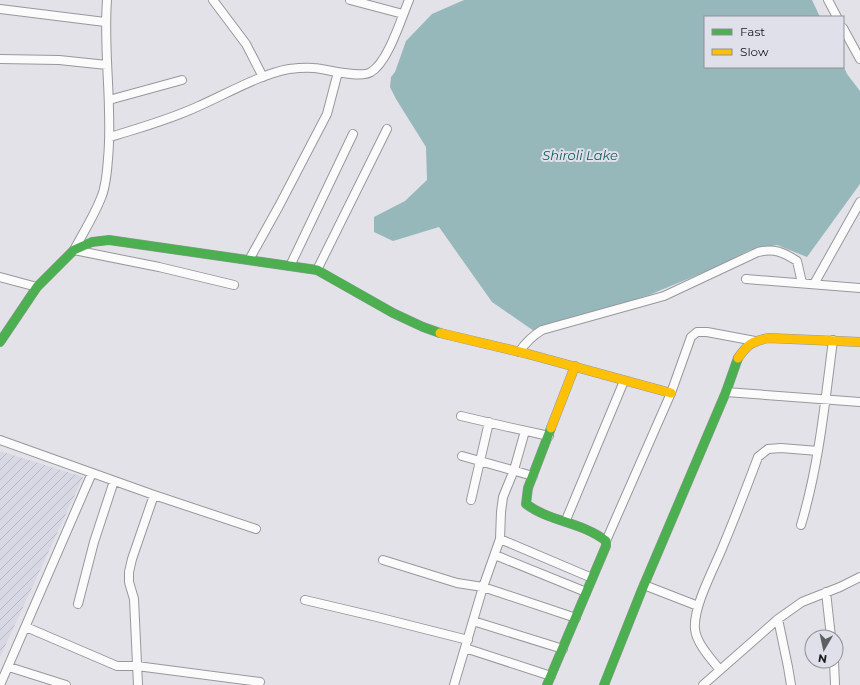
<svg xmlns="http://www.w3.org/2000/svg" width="860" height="685" font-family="Montserrat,sans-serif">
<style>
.industrial{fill:url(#industrial-furrows)}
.water{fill:#96b8bb}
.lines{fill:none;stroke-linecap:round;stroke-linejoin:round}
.street-casing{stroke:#98989c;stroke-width:10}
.fast-casing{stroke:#98989c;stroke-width:10}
.slow-casing{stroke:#98989c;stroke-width:10}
.street{stroke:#fbfbfc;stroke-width:8}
.fast{stroke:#4caf50;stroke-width:9}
.slow{stroke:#ffc107;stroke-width:9}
.labels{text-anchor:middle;stroke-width:4;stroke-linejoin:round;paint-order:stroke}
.water-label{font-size:13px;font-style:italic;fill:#13595b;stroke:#e0e0ea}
</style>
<defs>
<pattern id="industrial-furrows" width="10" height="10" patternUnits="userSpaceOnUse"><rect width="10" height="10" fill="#d8d7e4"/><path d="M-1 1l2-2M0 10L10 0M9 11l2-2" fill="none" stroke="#b9b8c3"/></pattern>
</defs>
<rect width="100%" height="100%" fill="#e2e2e8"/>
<path class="industrial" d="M0 451 83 477 0 657Z"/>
<path class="water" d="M464 0H812L820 17H705V67H843V65L847 74 860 91V184L807 257 777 245 750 250 719 266 649 295 534 331 492 302 439 227 393 241 374 232V217L405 201 427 180 426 147 396 99 390 87 391 77 395 72 406 41 432 14Z"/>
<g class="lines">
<defs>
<path id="street" d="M107 0C103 53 113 106 108 159 107 171 106 187 101 198 94 216 83 233 74 250L159 267 234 285
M213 0 246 44 263 77
M350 0 403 14
M828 0 837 17
M0 9 105 22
M843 28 860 59
M0 59 59 60 107 65
M109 100 182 80
M110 137C140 128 171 119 199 106 226 94 261 74 289 69 297 68 306 67 314 68 327 69 360 79 371 72 388 62 401 19 409 0
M249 260 279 206 327 114 338 72
M290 266 353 134
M317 270 387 129
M0 277 37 287
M746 279 860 288
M814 284 860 202
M519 352C526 342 532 336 542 330L664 296 758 252C774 248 783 252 797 261L802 283
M726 392 860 402
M461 416 508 427 549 436
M0 440 154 495 256 529
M462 456 533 476
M471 500 489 422
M566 520 624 381
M801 525C819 465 825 402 833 340
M500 539 592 578
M606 541 671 393 691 337 697 332H707L755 341
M495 555 586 592
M383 560 457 583 483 587 576 618
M644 585 698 606
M826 592 831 637
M305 600 377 617 468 640
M78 604 94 542 114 481
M778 619 788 667 791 685
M473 621 563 649
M26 627 117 666H137L260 682
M465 648 551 676
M834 661 835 685
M9 667 66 685
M720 670C712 660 696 643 695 629 693 608 712 572 721 551 734 520 746 489 758 457L768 449 781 448 818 451
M0 685 92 473
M138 685 134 599 129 582V572L132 559 154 495
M454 685 483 587 500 539 501 512 503 497 514 470 525 431
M703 685 778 619 802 602 840 587 860 577"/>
<path id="fast" d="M0 342 37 287 74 250 92 242 109 240 317 270 393 313 423 327 440 333
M547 685 606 546V541C582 522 550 522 526 504L528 488 551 428
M604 685 641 592 726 392 738 358"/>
<path id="slow" d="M440 333 528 354 671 393
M738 358C748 344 751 342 768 338L860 342
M551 428 575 366"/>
</defs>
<use href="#street" class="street-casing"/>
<use href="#fast" class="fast-casing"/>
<use href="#slow" class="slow-casing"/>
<use href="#street" class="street"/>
<use href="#fast" class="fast"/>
<use href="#slow" class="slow"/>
</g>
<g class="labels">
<g class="water-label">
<text x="580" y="160">Shiroli Lake</text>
</g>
</g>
<rect x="704" y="16" width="140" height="52" fill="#e0e0ea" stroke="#909097"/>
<rect x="712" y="29" width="20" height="6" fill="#4caf50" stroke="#909097"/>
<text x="740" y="36" font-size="12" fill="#17171b">Fast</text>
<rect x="712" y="49" width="20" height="6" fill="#ffc107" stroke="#909097"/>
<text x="740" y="56" font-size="12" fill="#17171b">Slow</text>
<g transform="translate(824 649) rotate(189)"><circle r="19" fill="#e0e0ea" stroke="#909097"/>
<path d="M0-3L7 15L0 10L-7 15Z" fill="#5e5e63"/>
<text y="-6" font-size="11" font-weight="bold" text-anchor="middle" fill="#17171b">N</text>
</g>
</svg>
